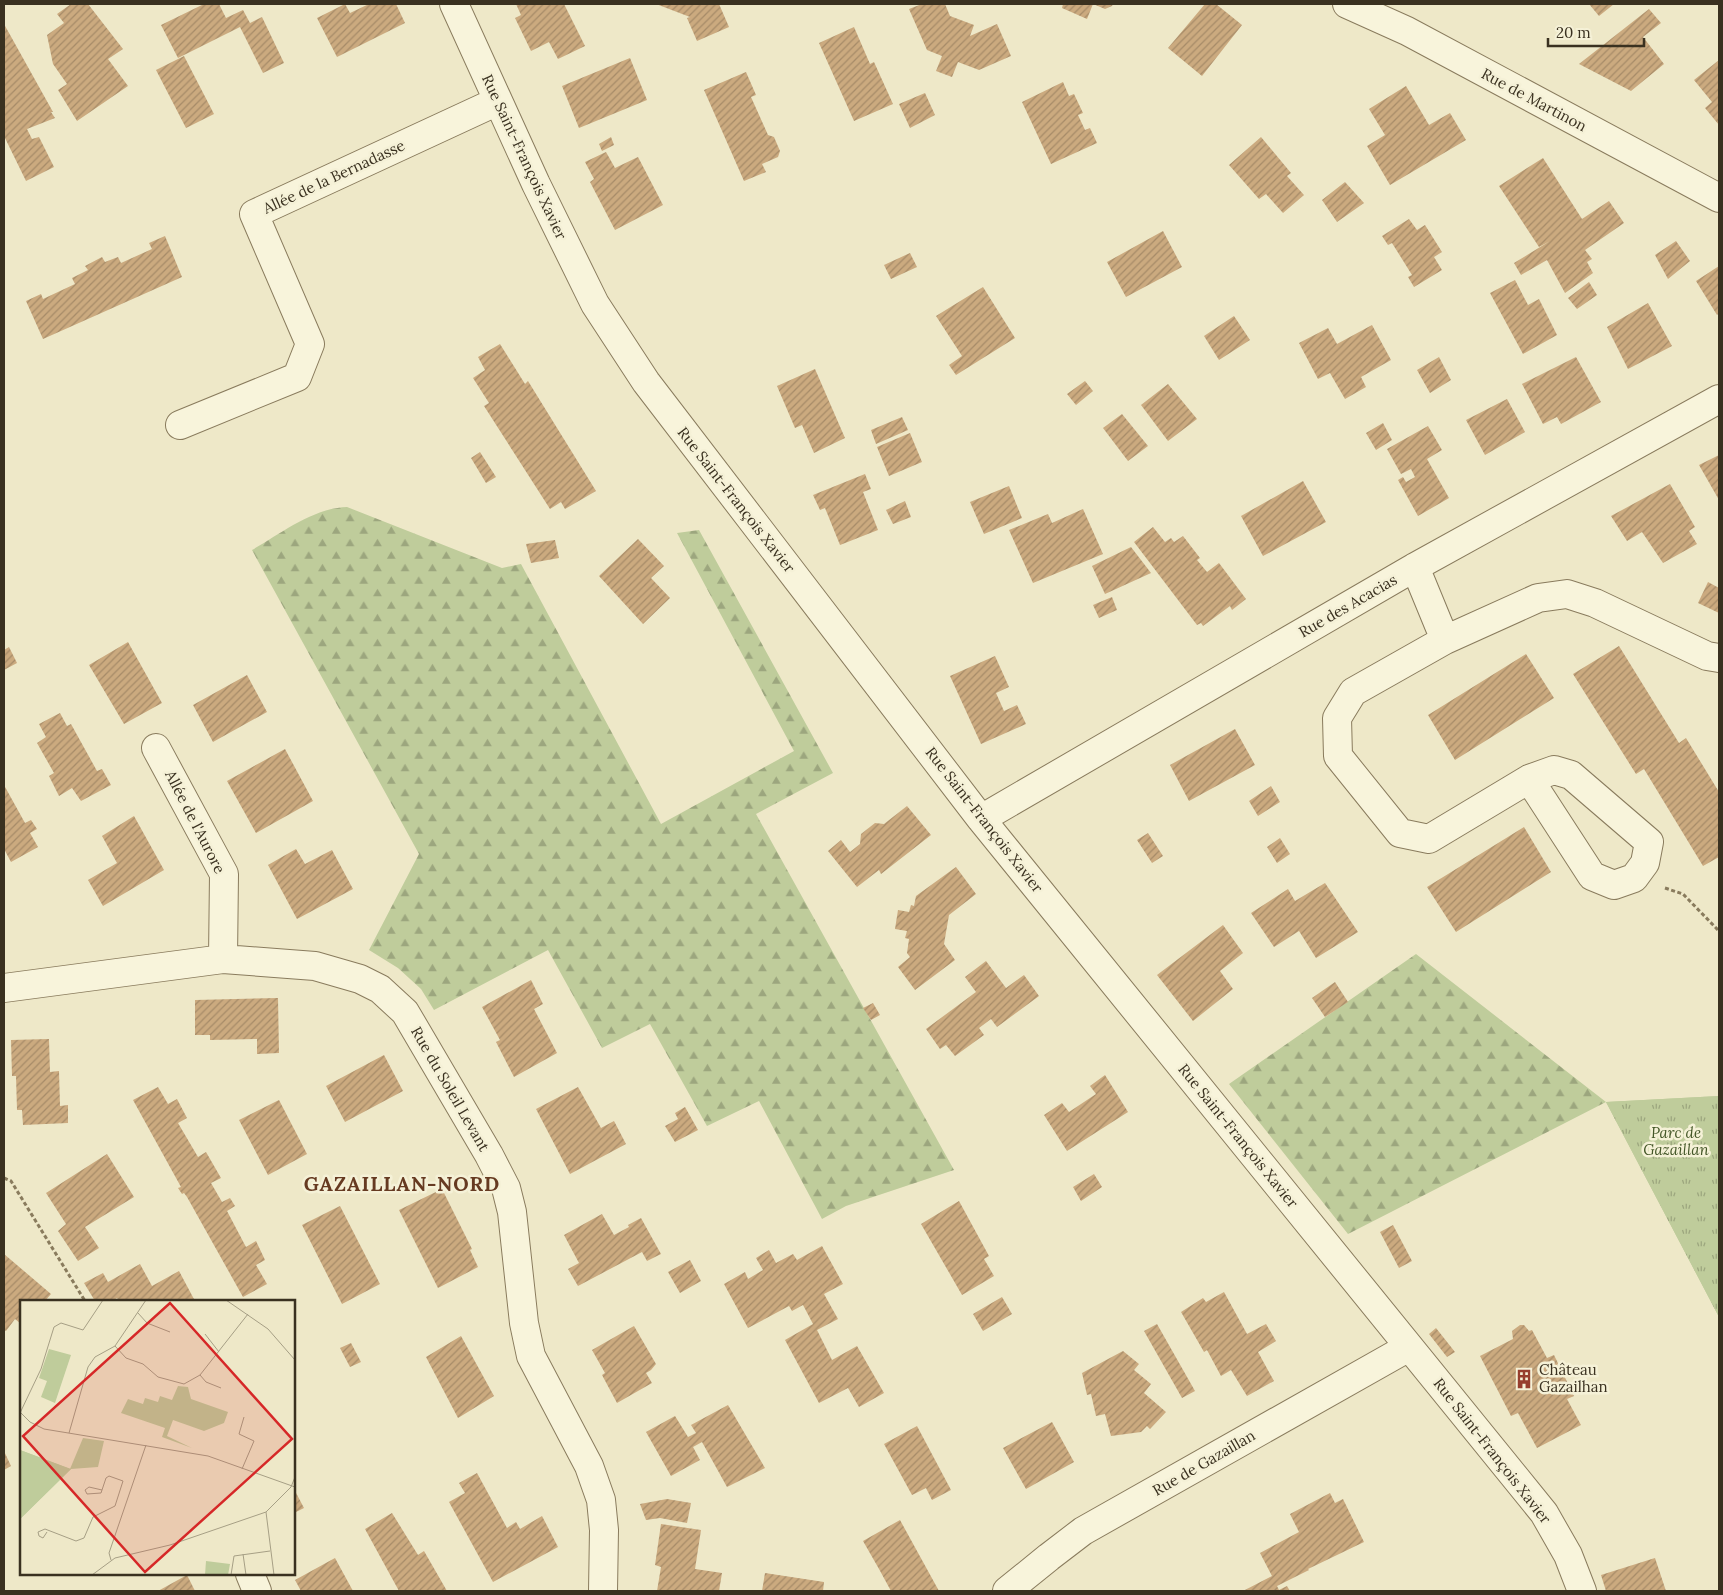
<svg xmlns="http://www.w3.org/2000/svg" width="1723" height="1595" font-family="Lora,serif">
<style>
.forest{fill:url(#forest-firs)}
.park{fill:url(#park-tufts)}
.building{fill:url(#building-hatch)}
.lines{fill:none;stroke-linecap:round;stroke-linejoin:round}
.minor-casing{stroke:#897b5d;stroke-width:30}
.path{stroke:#897b5d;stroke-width:3;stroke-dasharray:4 2.5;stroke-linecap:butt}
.minor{stroke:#f8f4db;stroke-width:28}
.labels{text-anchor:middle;stroke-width:5;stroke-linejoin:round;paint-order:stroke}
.street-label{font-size:15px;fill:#3a3120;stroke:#f5f1d7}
.park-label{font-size:15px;font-style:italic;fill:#435627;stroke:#f5f1d7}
.poi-label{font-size:15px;fill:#3a3120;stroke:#f5f1d7;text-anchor:start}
.district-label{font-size:20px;font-weight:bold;letter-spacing:1px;fill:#663a21;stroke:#f5f1d7}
.inset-road{fill:none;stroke:#a69f85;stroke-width:1}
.view{fill:#d62828;fill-opacity:0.15;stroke:#d62828;stroke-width:2.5}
.inset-edge{fill:none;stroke:#3a3120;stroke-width:2.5}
</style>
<defs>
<pattern id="forest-firs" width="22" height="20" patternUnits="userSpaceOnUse" patternTransform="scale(1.25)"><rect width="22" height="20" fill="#bfcc9b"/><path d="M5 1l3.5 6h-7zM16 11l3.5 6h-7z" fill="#9ca67e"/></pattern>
<pattern id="park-tufts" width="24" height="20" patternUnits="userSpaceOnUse" patternTransform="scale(1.25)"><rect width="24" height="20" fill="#bfcc9b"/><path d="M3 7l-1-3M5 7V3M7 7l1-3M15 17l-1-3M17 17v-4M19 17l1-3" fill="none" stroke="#9ca67e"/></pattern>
<pattern id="building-hatch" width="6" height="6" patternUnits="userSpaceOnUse" patternTransform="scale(1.25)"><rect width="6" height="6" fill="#cbaa7f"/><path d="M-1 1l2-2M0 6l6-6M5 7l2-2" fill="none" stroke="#a68b68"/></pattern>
</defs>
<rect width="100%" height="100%" fill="#eee8c8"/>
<path class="forest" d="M347 507 502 568 521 564 661 824 794 751 677 533 699 530 833 773 756 814 954 1170 846 1206 822 1219 759 1101 707 1126 650 1024 602 1048 548 950 434 1010 421 989 398 968 369 950 419 854 252 550C280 534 313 508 347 507Z
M1416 954 1606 1102 1719 1096V1317L1606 1102 1348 1234 1229 1084Z"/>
<path class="park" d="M1719 1096V1317L1606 1102Z"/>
<path class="building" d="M71 4H88L123 49 108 59 128 86 77 121 58 90 67 84 53 64 47 35 64 23 57 14Z
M204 4H219L226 18 243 10 250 23 262 17 284 63 263 73 240 27 178 58 161 25Z
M345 4 350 13 369 4H396L405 23 337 57 317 18Z
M516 4H564L585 46 558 59 549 42 531 51 515 18 521 15Z
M656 4H719L729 27 697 41 687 18 690 17Z
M922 4H945L950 16 974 25 970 36 997 24 1011 56 979 70 958 62 952 77 936 71 942 56 927 50 909 9Z
M1063 4H1113L1112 6 1105 9 1093 4 1087 19 1062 8Z
M1205 4H1216L1242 25 1202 76 1168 48Z
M1589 4H1614L1599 16Z
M1649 9 1661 23 1643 37 1664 64 1631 91 1579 64Z
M4 24 53 112H51L55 118 27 129 32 139 39 137 54 167 26 181 4 136Z
M854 27 870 64 874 62 893 104 854 121 819 43Z
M184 56 214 114 186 128 156 70Z
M630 58 647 100 579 128 562 86Z
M1719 60V125L1705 108 1712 102 1694 80Z
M746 72 756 95 751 97 768 135 774 137 780 151 778 157 762 164 766 172 744 181 704 90Z
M1063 82 1069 96 1074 94 1083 113 1078 115 1085 130 1090 128 1097 143 1051 164 1022 102Z
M1406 86 1429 125 1450 113 1466 140 1390 185 1367 146 1385 135 1369 109Z
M925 93 935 115 910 128 899 104Z
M611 137 614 145 602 151 599 144Z
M1261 137 1291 173 1287 176 1304 195 1283 213 1266 194 1259 199 1229 165Z
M606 152 615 168 638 157 663 205 615 230 590 182 594 179 585 162Z
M1543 158 1582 219 1609 201 1624 223 1585 250 1592 259 1587 262 1593 273 1565 293 1547 260 1521 275 1514 263 1550 241 1539 247 1499 186Z
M1345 182 1364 203 1337 222 1322 200Z
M1409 219 1417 230 1425 225 1442 252 1434 257 1442 270 1414 287 1408 277 1412 275 1392 243 1388 245 1382 236Z
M1163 231 1182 267 1126 297 1107 262Z
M165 236 182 277 43 339 26 301 41 294 43 299 75 284 72 278 88 270 85 266 102 257 105 262 118 257 121 263 152 249 149 243Z
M1676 241 1690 261 1668 279 1655 255Z
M910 253 917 267 891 279 884 265Z
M1719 266V313L1717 315 1696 281Z
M1515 280 1528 305 1539 299 1557 335 1523 354 1490 293Z
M1589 282 1597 295 1577 309 1568 298Z
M983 287 1015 338 956 375 949 365 962 356 936 316Z
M1648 303 1672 346 1628 369 1607 327Z
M1234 316 1250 340 1219 360 1204 336Z
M1372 325 1391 360 1361 377 1366 387 1345 399 1330 373 1318 379 1299 343 1328 328 1337 344Z
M500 344 525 384 528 381 596 491 565 509 561 502 550 509 484 406 489 403 473 378 485 370 478 357Z
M1439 357 1451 380 1430 393 1417 370Z
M1576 357 1601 402 1561 424 1557 417 1543 424 1522 384Z
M815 369 845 438 814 453 802 425 795 428 777 386Z
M1085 381 1093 391 1076 405 1067 394Z
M1168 384 1197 419 1168 441 1141 405Z
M1507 399 1525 432 1485 455 1466 420Z
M1122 414 1148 446 1128 461 1103 428Z
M902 417 908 430 876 444 871 430Z
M1383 423 1392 440 1376 450 1366 433Z
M1428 426 1442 450 1427 459 1449 498 1418 516 1398 480 1403 477 1406 482 1415 477 1411 469 1401 474 1387 449Z
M910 433 922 462 889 476 877 447Z
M480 452 496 477 486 483 471 458Z
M1719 455V500L1699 465Z
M865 474 871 489 863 492 878 530 840 545 825 508 820 510 813 495Z
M1303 481 1326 522 1263 556 1241 516Z
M1670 484 1695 527 1689 531 1697 544 1663 563 1642 532 1627 541 1611 516Z
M1009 486 1022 518 984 534 970 502Z
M905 501 911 517 893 524 886 510Z
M1083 509 1103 554 1033 583 1009 530 1048 514 1052 523Z
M1153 527 1165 542 1171 538 1174 542 1183 536 1200 558 1197 560 1207 572 1219 563 1246 599 1232 610 1230 606 1203 626 1201 623 1197 625 1134 542Z
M638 539 664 566 651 578 670 598 643 624 599 576Z
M555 540 559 558 531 563 526 544Z
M1131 547 1151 573 1105 594 1092 566Z
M1708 582 1719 588V613L1698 603Z
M1112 597 1117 610 1099 618 1093 605Z
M128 642 162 703 124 724 89 665Z
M1619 646 1679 743 1686 738 1719 792V857L1703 866 1644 769 1636 774 1573 674Z
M9 647 17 663 4 670V650Z
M1526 654 1554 698 1455 760 1428 715Z
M995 656 1009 687 996 693 1004 711 1017 705 1026 724 981 744 950 676Z
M247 675 267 712 213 742 193 705Z
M60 713 67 726 71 724 97 771 102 769 111 785 81 801 72 788 59 796 49 776 54 773 37 743 46 737 39 724Z
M1235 729 1255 765 1189 801 1170 765Z
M285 749 313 801 256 833 227 781Z
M4 785 25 823 31 820 37 829 30 833 38 847 11 862 4 849Z
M1271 786 1280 802 1258 816 1249 801Z
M907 806 931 835 881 874 879 870 857 887 828 851 841 840 850 852 860 844 861 834 875 823 884 824Z
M134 816 164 870 103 906 88 880 117 863 102 836Z
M1524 827 1551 872 1456 932 1427 887Z
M1148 833 1163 856 1152 863 1137 840Z
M1280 838 1290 854 1277 863 1267 847Z
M296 849 305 864 332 850 353 889 297 919 268 865Z
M956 867 976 894 949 915 944 944 955 960 915 990 898 967 910 957 907 953 909 939 905 938 907 931 895 929 898 910 909 912 911 905 914 906 916 896Z
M1325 883 1358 932 1316 958 1299 931 1274 947 1251 913 1288 889 1295 901Z
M1223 925 1243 953 1220 971 1233 989 1193 1021 1157 975Z
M986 961 1006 988 1024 975 1039 996 997 1027 991 1019 979 1028 984 1035 955 1056 946 1045 940 1049 926 1029 976 992 965 977Z
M531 980 543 1004 534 1009 557 1053 514 1077 496 1042 500 1040 482 1007Z
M1335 982 1348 1002 1325 1017 1312 998Z
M278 998 279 1053 257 1054V1039L210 1040V1035H195V1000Z
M873 1003 880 1015 871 1020 863 1008Z
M49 1039 50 1072 59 1071 60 1106 68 1105V1123L23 1125 22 1110H17L16 1076H12L11 1040Z
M384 1055 403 1091 345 1122 326 1086Z
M1105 1075 1128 1112 1067 1151 1044 1115 1062 1103 1069 1112 1096 1094 1090 1086Z
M158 1087 168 1104 177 1099 187 1118 178 1123 198 1157 206 1152 221 1178 211 1183 222 1202 230 1198 235 1206 227 1211 246 1247 256 1241 265 1260 256 1265 267 1284 243 1297 187 1197 184 1193 182 1194 178 1188 181 1187 133 1100Z
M578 1087 601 1128 614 1121 626 1144 570 1174 536 1109Z
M279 1100 307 1154 268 1175 239 1120Z
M685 1107 698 1130 675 1142 665 1126 678 1119 675 1113Z
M107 1154 134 1197 85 1227 99 1248 78 1261 58 1231 66 1224 46 1193Z
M1094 1174 1102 1187 1081 1201 1073 1187Z
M442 1189 472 1249 470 1250 478 1267 438 1288 399 1210Z
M959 1201 989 1256 984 1259 994 1276 962 1295 921 1224Z
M340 1206 380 1284 342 1304 302 1225Z
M602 1214 614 1235 629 1227 628 1225 641 1218 661 1254 647 1261 642 1252 578 1286 568 1269 579 1263 564 1235Z
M1393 1225 1412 1261 1399 1268 1380 1232Z
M822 1246 843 1284 824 1294 838 1319 817 1330 832 1360 857 1346 884 1393 859 1407 848 1388 819 1403 785 1340 813 1324 803 1305 792 1311 789 1306 748 1328 724 1284 745 1272 748 1279 763 1270 756 1258 769 1250 776 1263 793 1254 797 1260Z
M4 1254 51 1294 45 1301H21V1324L15 1319 6 1331 4 1330Z
M690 1260 701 1281 680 1293 668 1272Z
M140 1264 152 1286 179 1271 195 1301H119L117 1298 112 1301H95L84 1283 103 1273 108 1282Z
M1224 1292 1247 1334 1266 1324 1276 1341 1258 1352 1274 1381 1247 1396 1231 1370 1221 1376 1207 1350 1204 1352 1181 1312 1203 1298 1206 1302Z
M1002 1297 1012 1314 983 1331 973 1314Z
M1157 1324 1195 1391 1182 1398 1144 1331Z
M1520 1325H1524L1529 1331 1532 1330 1547 1358 1554 1355 1574 1396 1567 1399 1581 1425 1537 1448 1518 1413 1511 1416 1480 1356 1513 1339 1512 1331Z
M634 1326 656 1364 651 1370 646 1373 652 1383 617 1403 602 1375 605 1373 592 1350Z
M1436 1328 1455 1352 1447 1357 1429 1334Z
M461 1336 494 1396 458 1418 426 1357Z
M351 1343 361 1362 350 1367 340 1348Z
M1123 1351 1139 1364 1134 1370 1151 1384 1144 1393 1166 1412 1150 1429 1147 1426 1141 1432 1111 1436 1105 1414 1096 1416 1091 1394 1087 1395 1082 1373Z
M728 1405 765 1468 727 1487 702 1442 693 1447 700 1460 671 1476 646 1432 675 1416 688 1437 696 1433 691 1425Z
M1052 1422 1074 1462 1026 1489 1003 1448Z
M917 1426 951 1490 932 1500 926 1488 912 1495 884 1444Z
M4 1451 11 1466 4 1470Z
M477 1473 507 1528 516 1522 520 1529 542 1516 558 1547 493 1582 449 1502 465 1493 459 1483Z
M294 1489 304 1508 294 1513Z
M1330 1493 1335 1503 1343 1499 1364 1542 1308 1569 1309 1570 1277 1586 1279 1590 1287 1586 1290 1591H1243L1272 1576 1260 1553 1299 1532 1290 1514Z
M667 1499 691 1503 687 1523 660 1518 646 1520 640 1504Z
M392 1513 418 1555 424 1551 447 1591H399L365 1529Z
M900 1520 939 1591H891L879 1569 863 1541Z
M661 1524 701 1530 695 1569 722 1573 719 1591H657L661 1567 655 1565Z
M335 1558 353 1591H301L295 1580Z
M1655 1558 1666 1591H1606L1601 1575Z
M765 1573 824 1582 823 1591H762Z
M187 1575 195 1591H158Z"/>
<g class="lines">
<defs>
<path id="minor" d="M454 4 536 184 595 304 646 382 981 819 1544 1513 1568 1555 1582 1591
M1347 4 1407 31 1719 198
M180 425 297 377 310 344 254 214 498 101
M1415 567 1445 640
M156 748 224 874 223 959
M1529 779 1592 876 1614 885 1634 878 1645 863 1649 842 1571 775 1554 770 1529 779 1429 839 1400 833 1338 756 1337 718 1353 692 1445 640 1538 598 1567 594 1595 603 1707 656 1719 658
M981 819 1415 567 1719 399
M4 988 223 959 315 966 360 979 380 989 405 1012 489 1155 506 1188 512 1212 524 1323 531 1356 589 1466 601 1500 604 1530 603 1591
M250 1574 257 1591
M1007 1591 1049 1557 1083 1531 1409 1347"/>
</defs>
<use href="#minor" class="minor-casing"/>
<path class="path" d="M1665 888 1683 894 1719 931
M4 1178 11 1181 85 1301"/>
<use href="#minor" class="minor"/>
</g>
<defs>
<symbol id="building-bare" viewBox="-9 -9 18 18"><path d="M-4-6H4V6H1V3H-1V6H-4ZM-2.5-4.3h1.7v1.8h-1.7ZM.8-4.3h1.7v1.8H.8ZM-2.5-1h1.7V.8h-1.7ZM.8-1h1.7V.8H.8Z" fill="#973e2e" stroke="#f5f1d7" stroke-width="2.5" paint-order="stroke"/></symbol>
</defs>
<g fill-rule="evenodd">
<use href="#building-bare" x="1510" y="1365" width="28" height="28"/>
</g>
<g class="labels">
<g class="street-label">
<text transform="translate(1534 100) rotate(28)" y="5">Rue de Martinon</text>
<text transform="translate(524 157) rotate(65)" y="5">Rue Saint-François Xavier</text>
<text transform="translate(334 177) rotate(-25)" y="5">Allée de la Bernadasse</text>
<text transform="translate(736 500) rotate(52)" y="5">Rue Saint-François Xavier</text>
<text transform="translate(1348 606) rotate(-30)" y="5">Rue des Acacias</text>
<text transform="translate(984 820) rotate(52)" y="5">Rue Saint-François Xavier</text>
<text transform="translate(195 822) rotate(63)" y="5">Allée de l'Aurore</text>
<text transform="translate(450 1089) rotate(60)" y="5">Rue du Soleil Levant</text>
<text transform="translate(1238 1136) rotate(51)" y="5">Rue Saint-François Xavier</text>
<text transform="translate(1492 1451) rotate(52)" y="5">Rue Saint-François Xavier</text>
<text transform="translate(1204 1463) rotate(-30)" y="5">Rue de Gazaillan</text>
</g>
<g class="park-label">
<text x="1676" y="1138">Parc de<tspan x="1676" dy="17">Gazaillan</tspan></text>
</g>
<g class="poi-label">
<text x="1539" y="1375">Château<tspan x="1539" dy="17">Gazailhan</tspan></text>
</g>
<g class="district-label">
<text x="402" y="1191">GAZAILLAN-NORD</text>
</g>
</g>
<g transform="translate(20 1300)">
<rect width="275" height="275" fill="#eee8c8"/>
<path d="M29 49 51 55 35 103 21 97 27 81 19 78Z" fill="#bfcc9b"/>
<path d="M158 86 168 87 171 99 208 112 204 123 184 131 153 120 147 136 172 148 142 137 145 128 101 113 108 99 123 104 125 98 138 102 140 96 152 100ZM63 138 84 141 78 167 51 169 0 219V150L50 169Z" fill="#bfcc9b"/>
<path d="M0 150 51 169 0 219Z" fill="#bfcc9b"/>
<path d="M186 261 210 264 208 275H185Z" fill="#bfcc9b"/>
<path class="inset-road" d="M206 0 248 29 275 60M118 13 127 23 150 32M185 34 199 52M95 46 106 58 123 64 138 77 164 84 180 75 228 14M180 75 186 82 201 88M0 112 10 122 24 129 188 156 275 187M0 113 21 69 34 27 41 23 63 30 83 0M49 133 68 67 75 57 95 46 126 0M222 169 234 141 219 134 224 117M246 212 254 275M27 232 23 238 19 236 18 232 25 229 56 241 64 238 73 217 95 206 103 181 89 176 86 178 81 193 67 194 65 190 69 187 82 190M223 254 226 275M91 260 89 253 126 145M72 275 95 258 150 245 246 212 271 187 275 177M211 275 214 256 250 251"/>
<path class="view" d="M150 3 272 139 125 272 3 136Z"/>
<rect width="275" height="275" class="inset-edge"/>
</g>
<rect width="1723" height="1595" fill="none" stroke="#3a3120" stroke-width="10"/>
<path d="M1548 38v8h96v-8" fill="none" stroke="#3a3120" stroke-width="2.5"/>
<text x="1556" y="38" font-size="15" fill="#3a3120" stroke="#f5f1d7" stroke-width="4" paint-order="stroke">20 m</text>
</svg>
